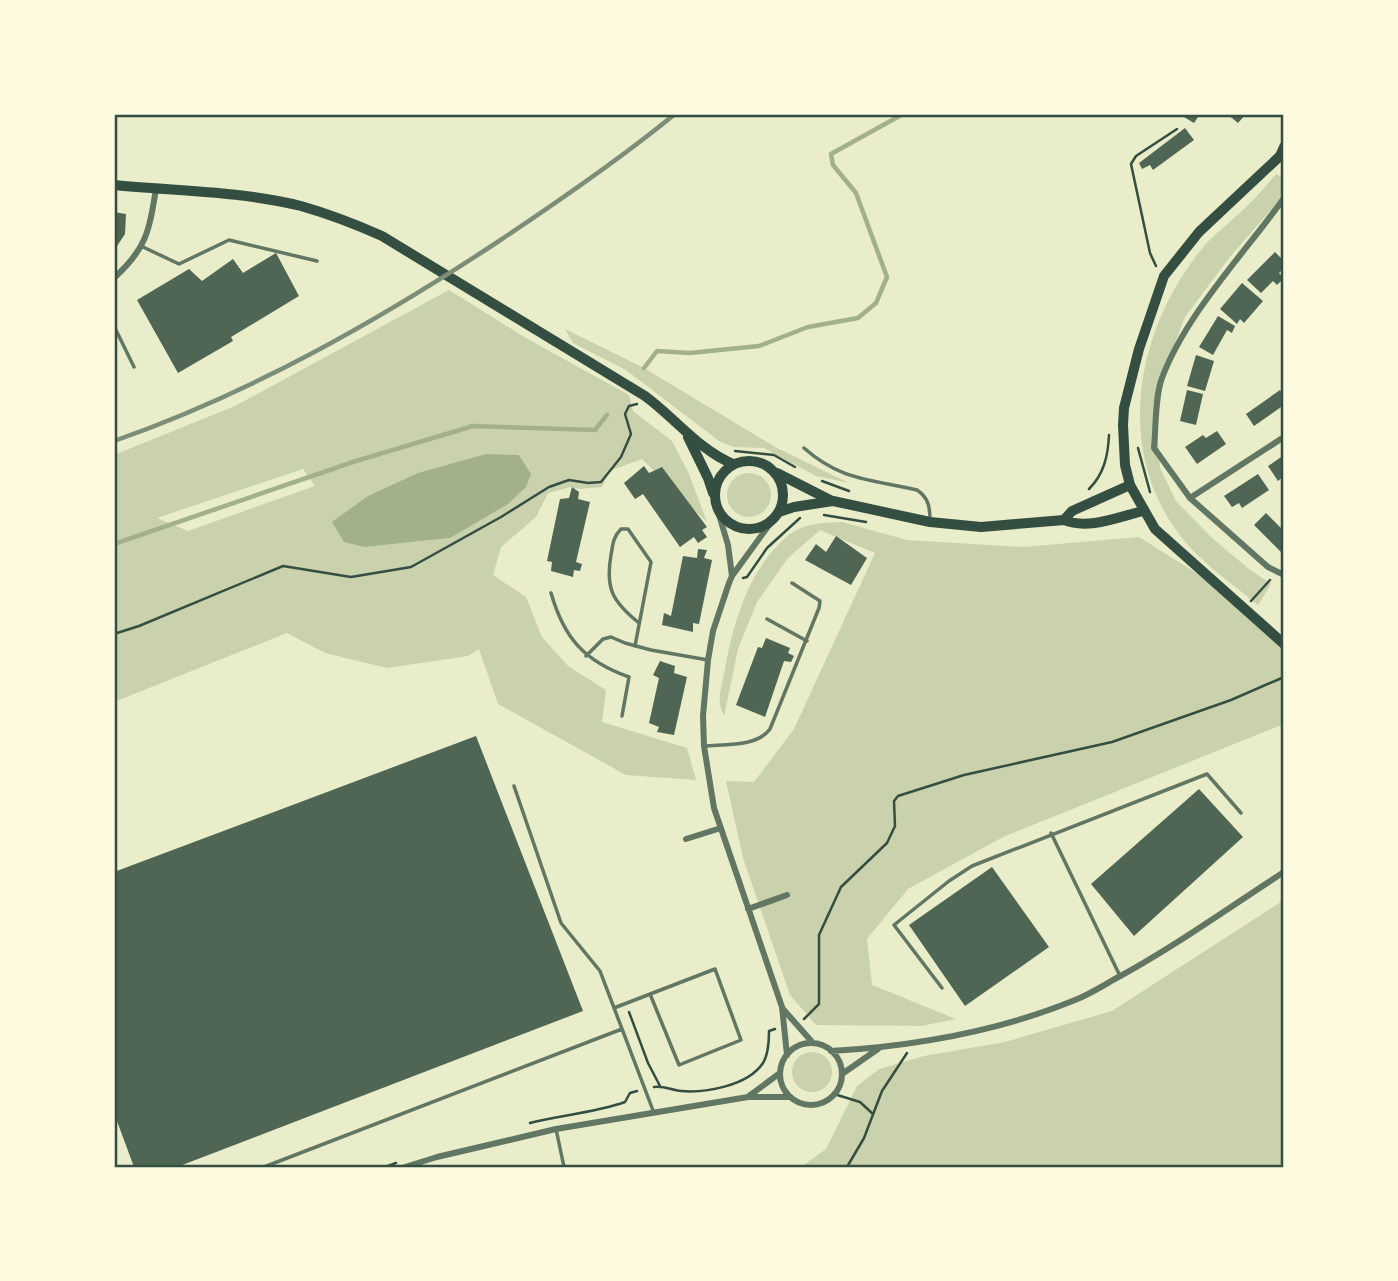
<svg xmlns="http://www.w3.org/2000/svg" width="1398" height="1281" font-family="'Open Sans',sans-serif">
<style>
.green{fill:#cad2ad;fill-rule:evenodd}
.water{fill:#a3b18a}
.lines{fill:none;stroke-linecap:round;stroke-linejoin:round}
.stream{stroke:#a3b18a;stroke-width:4.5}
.building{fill:#4f6655}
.path{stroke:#344e41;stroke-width:2.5}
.service{stroke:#617663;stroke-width:3.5}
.minor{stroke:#617663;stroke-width:6}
.secondary{stroke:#344e41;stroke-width:10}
.primary{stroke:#344e41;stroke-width:10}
.rail{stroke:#7c8e77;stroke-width:4.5}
.neatline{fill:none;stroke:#344e41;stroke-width:2.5}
</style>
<rect width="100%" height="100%" fill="#e9edc9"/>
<path class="green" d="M1276 174 1284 178V195L1229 258 1185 317 1161 380 1157 424 1160 468 1176 501 1212 538 1249 569 1271 584 1258 605C1230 582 1197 560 1176 530 1113 442 1139 323 1205 245 1218 231 1234 219 1248 205 1258 196 1267 184 1276 174Z
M449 290 526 338 629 395 633 411 672 441 689 474 707 522 642 459 609 471 602 487 579 489 571 487 548 493 536 517 501 547 493 575 526 597 542 637 568 666 606 690 602 722 687 748 696 780 626 775 498 704 479 649 468 656 387 668 325 653 287 633 114 702V455L235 406ZM519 455 530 474 450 538 364 547ZM303 469 315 486 188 531 157 518Z
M565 329 644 368 777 448 849 483 816 476 764 448 733 447 719 441 626 370 573 343Z
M727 495a22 22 0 1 1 44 0a22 22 0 1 1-44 0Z
M842 522 907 540 1023 547 1139 537 1201 576 1284 649V724L1003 837 908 889 867 939 872 985 956 1019 921 1026 816 1025 790 995 743 858 726 781 754 782 794 729 875 553 820 530 788 558 757 602 738 649 724 716C716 701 721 689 724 674 733 624 747 572 786 537 802 523 822 523 842 522Z
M1284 900V1167H801L826 1149 857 1086 879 1069 924 1056 1005 1042 1112 1011Z
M792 1072a20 20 0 1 1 40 0a20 20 0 1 1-40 0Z"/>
<path class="water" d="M486 454 519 455 531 474 526 487 508 504 450 538 365 547 344 542 332 522 368 496 418 473Z"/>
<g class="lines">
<path class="stream" d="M644 368 657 351 690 353 759 346 808 327 858 318 876 303 887 277 856 193 833 165 831 154 903 114
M114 544 356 461 473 426 595 430 607 415"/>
</g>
<path class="building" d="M1179 114H1200L1194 123Z
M1227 114H1246L1238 123Z
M1185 128 1194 140 1153 170 1150 165 1142 169 1139 163Z
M114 212 126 214 125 234 117 246H114Z
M1275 252 1284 261V268L1279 273 1284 278 1277 285 1273 281 1261 293 1247 280Z
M276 253 299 296 231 337 233 341 178 373 137 300 189 269 202 281 233 259 243 273Z
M1242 283 1263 301 1244 323 1240 319 1237 324 1220 309Z
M1218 316 1235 326 1232 333 1227 330 1213 355 1199 347Z
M1196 355 1214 361 1205 391 1187 386Z
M1187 390 1203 394 1196 425 1180 421Z
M1280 390 1284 397V405L1254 426 1246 414Z
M1217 431 1226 444 1197 464 1185 447 1203 435 1206 438Z
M1284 455V476L1278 481 1268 466Z
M644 466 649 473 662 467 707 527 702 530 707 537 698 543 694 537 680 547 643 494 635 499 624 483Z
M1258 474 1269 490 1242 508 1239 503 1232 507 1224 496Z
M572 487 579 492 578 499 590 502 576 562 582 564 580 571 574 570 573 577 551 571 552 562 547 561 560 499 569 498Z
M1266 513 1284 531 1283 554 1254 525Z
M836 536 867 558 851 585 805 560 816 544 826 552Z
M698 549 707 550 704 558 712 560 699 624 693 623V632L662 625 664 613 671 616 683 556 697 558Z
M766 638 790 648 788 653 794 656 791 662 784 661 765 717 736 705 758 647 762 648Z
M660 661 675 666 674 673 687 677 674 735 657 732 659 727 649 723 659 678 653 675Z
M476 736 583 1011 177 1167H134L114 1113V872Z
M1199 789 1243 837 1134 936 1091 884Z
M992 867 1049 947 965 1006 909 925Z"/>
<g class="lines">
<path class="path" d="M1156 266 1150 253 1131 164 1136 156 1177 129
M1138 448 1150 492
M735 451 774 455 795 467
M822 481 849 491
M1089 489C1104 474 1108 456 1109 435
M824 515 866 522
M743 578 747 577 767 548 800 518
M1251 601 1270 580
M114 634 139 626 283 566 351 577 411 567 501 517 549 487 569 480 588 483 601 482 621 457 631 434 625 414 629 406 637 404
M629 1012 648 1063 660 1086
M804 1019 819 1004V935L841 887 887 843 895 826 894 801 898 796 964 775 1112 742 1231 700 1284 677
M654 1087C663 1085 671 1090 681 1091 705 1093 748 1086 763 1063 768 1055 769 1040 769 1031L775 1029
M834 1094 860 1102 873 1114
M530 1123C561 1115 594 1113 625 1102L630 1093 637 1091
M385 1167 396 1163
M847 1167 864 1138 882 1091 907 1053"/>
<path class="service" d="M143 247 179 264 229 240 317 261
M114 326 134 367
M804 448C841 481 871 479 917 490 929 498 930 508 930 521
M551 593C564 638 584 661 629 677L622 716
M767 619 807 641
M635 646 651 562 628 529H621C613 537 613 544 611 555 605 589 613 602 639 623
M586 656 603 639 611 637 625 643 651 650 708 660
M704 746C725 744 757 747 770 729L819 608 820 601 792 583
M514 786 561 923 600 971 654 1113
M1051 833 1120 976
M942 988 894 925 949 881 972 866 1207 774 1241 813
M614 1008 715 969 741 1040 679 1065 650 994
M556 1129 564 1167
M264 1167 622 1029"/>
<path class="minor" d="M1284 198C1244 254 1186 314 1162 378 1155 396 1156 427 1154 448L1190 498 1268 567 1284 575
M114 278C147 248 149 231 156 189
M1190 498 1284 437
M717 508 728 545 732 576
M772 521 732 576 729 583 713 631 708 660 703 716 704 746 714 808 782 1007 787 1055
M686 839 721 828
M748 909 787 895
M783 1009 813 1043
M780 1074a31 31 0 1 1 62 0a31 31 0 1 1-62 0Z
M831 1051C915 1046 997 1032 1075 1000 1088 995 1101 987 1113 980 1173 948 1228 908 1284 872
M842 1074 878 1049
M749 1096 780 1073
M405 1167 437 1157 556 1129 748 1097H790"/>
<path class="secondary" d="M114 185C175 191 241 191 301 206 329 214 355 224 382 236L645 396C675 418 699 450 733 464
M688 437 708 478 713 493
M715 495a34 34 0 1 1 68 0a34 34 0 1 1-68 0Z
M777 473 832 501
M779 512 794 507 833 501 930 522 981 527 1064 520C1088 530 1118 517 1143 511
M1064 520 1072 511 1130 485"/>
<path class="primary" d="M1284 147 1280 156 1199 232 1164 276 1139 349 1124 408 1123 425 1125 465 1130 485 1155 529 1284 644"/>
<path class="rail" d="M114 441C251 393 378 321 499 241 559 201 619 160 675 114"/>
</g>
<rect width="1398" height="1281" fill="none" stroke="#fefae0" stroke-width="231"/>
<rect x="116" y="116" width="1166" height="1050" class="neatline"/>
</svg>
